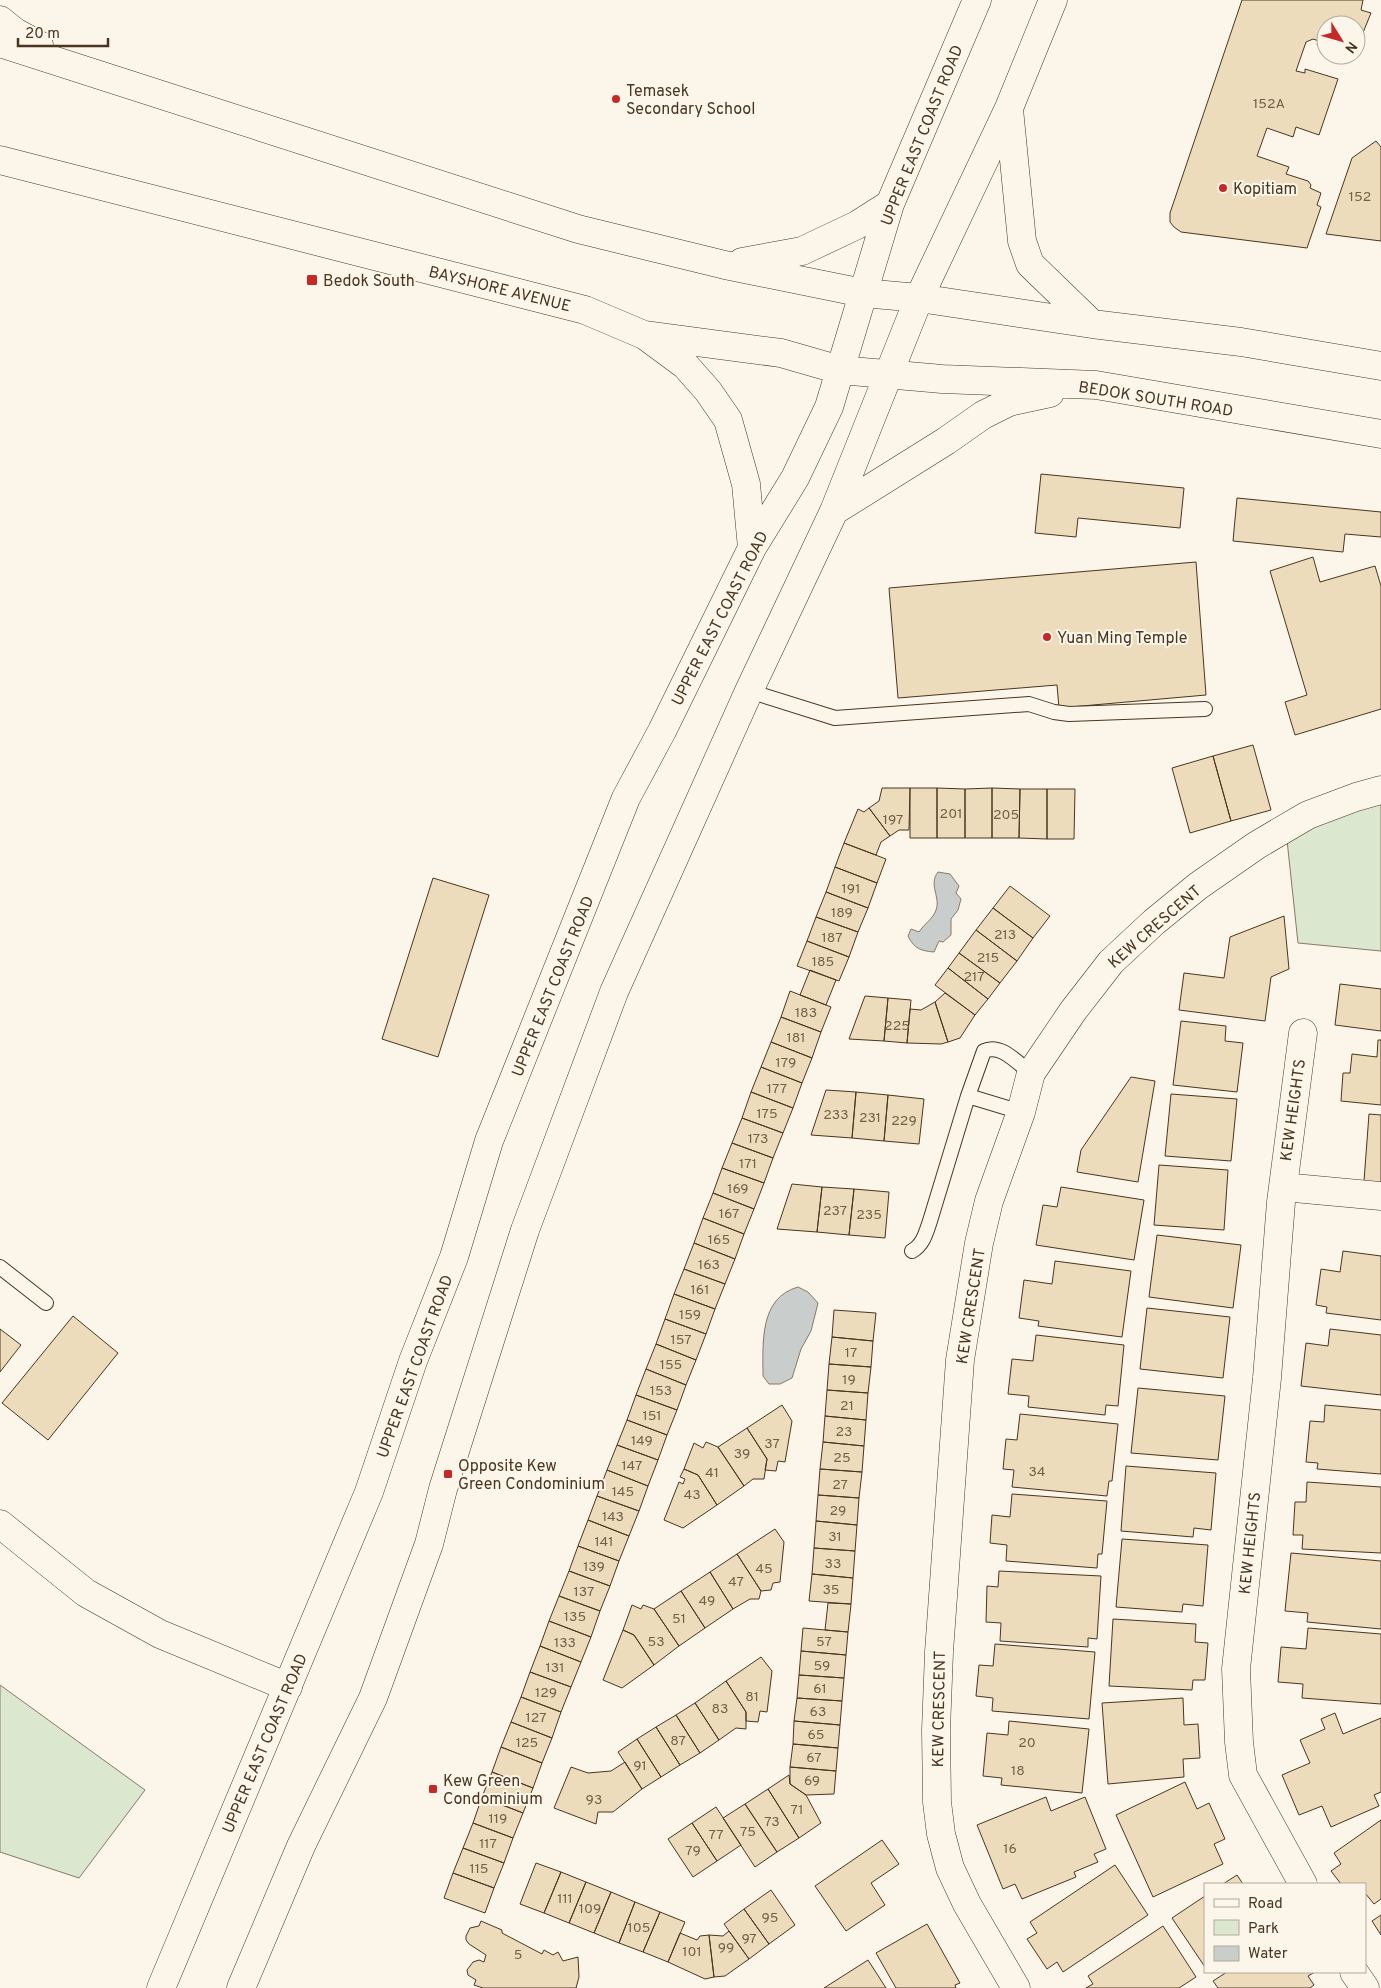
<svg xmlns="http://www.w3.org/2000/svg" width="1381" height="1988" font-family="Overpass,sans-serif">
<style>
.green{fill:#dce7d0;stroke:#887966}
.water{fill:#c9cecd;stroke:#887966}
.building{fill:#ecdcbc;stroke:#4a3520}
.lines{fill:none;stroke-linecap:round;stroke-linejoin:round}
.lane-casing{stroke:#4a3520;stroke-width:16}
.street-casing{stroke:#4a3520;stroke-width:29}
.secondary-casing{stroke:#4a3520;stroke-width:29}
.lane{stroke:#fbf6e9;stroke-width:14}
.street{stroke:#fbf6e9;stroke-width:28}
.secondary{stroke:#fbf6e9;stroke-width:28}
.poi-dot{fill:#c62828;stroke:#fbf6e9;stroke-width:2}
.labels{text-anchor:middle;stroke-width:4;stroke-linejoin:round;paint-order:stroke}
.number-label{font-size:14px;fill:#725f47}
.poi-label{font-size:16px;fill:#4a3520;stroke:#fbf6e9;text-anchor:start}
.street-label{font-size:16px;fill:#4a3520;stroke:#fbf6e9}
</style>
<rect width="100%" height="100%" fill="#fbf6e9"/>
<path class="green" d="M1381 801V951L1298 943 1287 840 1315 825Z
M0 1685 145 1790 79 1878 0 1852Z"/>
<path class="water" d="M938 872 950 874 959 886 956 893 961 899 958 910 951 919V935L943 942 939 941 934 952C922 951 914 949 908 936L911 929 919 932C924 924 933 919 936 910 941 897 928 885 938 872Z
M798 1287 808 1292 818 1303 811 1331 801 1349 792 1378 780 1384H769L763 1376C763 1343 759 1298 798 1287Z"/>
<path class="building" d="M1242 0H1363L1361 10 1371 13 1356 50V25H1326V48L1317 45 1319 41 1313 39 1306 42 1296 71 1305 73V69L1338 79 1319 135 1296 127 1293 137 1267 128 1257 156 1289 167 1286 174 1308 181 1311 185 1310 188 1321 193 1317 205 1321 207 1307 248 1181 232 1174 227 1170 222V213Z
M1376 141 1381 147V241L1326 234 1352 158Z
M1041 474 1184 488 1180 528 1078 518 1076 537 1035 533Z
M1237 498 1381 512V537L1345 534 1343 552 1233 541Z
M1313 557 1320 582 1375 566 1381 586V709L1295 735 1285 702 1307 695 1270 571Z
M1196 562 1206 695 1059 708 1057 685 898 698 889 588Z
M1253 745 1271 810 1231 821 1213 756Z
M1213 756 1231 821 1190 833 1172 768Z
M882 788H910L909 830H899L890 836 869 808 879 801Z
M910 788H937V838H910Z
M937 788 965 789V838H937Z
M992 788V838H965V789Z
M992 788 1020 789 1019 838H992Z
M1020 789H1047V839L1019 838Z
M1047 789H1075L1074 839H1047Z
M869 808 890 836 881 842 876 855 844 843 858 809 864 812Z
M844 843 886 859 877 883 835 867Z
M835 867 877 883 868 908 826 892Z
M433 878 489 895 438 1057 382 1039Z
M1010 886 1050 916 1033 938 993 908Z
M826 892 868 908 858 932 816 917Z
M993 908 1033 938 1017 961 976 930Z
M1284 916 1289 969 1271 977 1265 1021 1179 1010 1184 973 1224 978 1230 937Z
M816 917 858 932 849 957 807 941Z
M976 930 1017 961 1000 983 959 953Z
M807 941 849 957 839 981 797 966Z
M959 953 1000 983 988 999 948 968Z
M948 968 988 999 975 1015 935 985Z
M810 970 836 980 826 1005 800 995Z
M1340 984 1381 989V1031L1335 1025Z
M790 991 831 1007 821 1032 781 1017Z
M945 993 975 1015 960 1038 948 1042 935 1002Z
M865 996 888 998 884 1041 849 1039Z
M888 998 911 1000 907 1043 884 1041Z
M935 1002 948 1042 941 1044 907 1043 910 1009 921 1010Z
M781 1017 821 1032 812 1058 771 1042Z
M1181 1021 1226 1026 1225 1041 1243 1043 1237 1092 1173 1085Z
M1378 1040H1381V1105L1341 1101 1343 1073H1350L1352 1054 1377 1057Z
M771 1042 812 1058 802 1083 761 1067Z
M761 1067 802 1083 793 1108 751 1092Z
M1131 1077 1155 1081 1138 1182 1077 1172 1081 1150Z
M826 1090 856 1092 852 1138 811 1135Z
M751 1092 793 1108 783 1133 742 1118Z
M856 1092 888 1095 884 1141 852 1138Z
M1171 1094 1237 1099 1231 1161 1165 1156Z
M888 1095 924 1099 919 1144 884 1141Z
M1369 1114 1381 1115V1183L1364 1181Z
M742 1118 783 1133 773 1158 732 1143Z
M732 1143 773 1158 764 1183 722 1168Z
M1159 1165 1228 1170 1224 1230 1154 1225Z
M722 1168 764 1183 754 1209 713 1193Z
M792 1184 822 1187 817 1232 777 1229Z
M822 1187 854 1189 849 1235 817 1232Z
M1061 1187 1144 1200 1134 1260 1036 1245 1043 1205 1057 1207Z
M854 1189 889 1192 885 1238 849 1235Z
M713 1193 754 1209 744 1234 703 1218Z
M703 1218 744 1234 735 1259 694 1243Z
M1157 1235 1241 1245 1233 1308 1149 1297Z
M694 1243 735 1259 725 1284 684 1269Z
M1343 1251 1381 1256V1320L1326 1313 1327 1307 1316 1305 1321 1269 1340 1272Z
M1055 1261 1131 1271 1122 1337 1038 1326 1039 1321 1019 1318 1024 1280 1052 1284Z
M684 1269 725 1284 715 1309 674 1294Z
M674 1294 715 1309 706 1334 665 1319Z
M1147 1308 1230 1317 1223 1378 1140 1369Z
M834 1310 876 1313 873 1341 832 1337Z
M73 1316 118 1353 48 1440 2 1403Z
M665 1319 706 1334 696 1360 656 1344Z
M0 1329 21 1345 0 1372Z
M1330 1329 1381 1335V1395L1301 1386 1306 1343 1328 1346Z
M1036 1335 1124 1345 1118 1406 1106 1405 1105 1415 1028 1407 1029 1396 1008 1394 1012 1359 1033 1361Z
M832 1337 873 1341 871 1367 829 1364Z
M656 1344 696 1360 686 1385 646 1369Z
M829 1364 871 1367 868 1393 827 1390Z
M646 1369 686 1385 677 1410 636 1395Z
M1138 1388 1225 1396 1218 1460 1131 1453Z
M827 1390 868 1393 866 1420 825 1416Z
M636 1395 677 1410 667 1435 627 1420Z
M782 1405 792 1421 785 1462 778 1461 776 1471 765 1470 767 1459 747 1428Z
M1325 1405 1381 1410V1474L1317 1469 1318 1463 1306 1462 1310 1421 1324 1422Z
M1020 1414 1118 1424 1112 1481H1109L1107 1496 1012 1487 1014 1470 1003 1469 1006 1439 1017 1440Z
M825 1416 866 1420 864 1446 823 1442Z
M627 1420 667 1435 658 1460 617 1445Z
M747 1428 767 1459 764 1479H753L744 1486 718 1447Z
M706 1442 718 1447 744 1486 717 1505 698 1475 684 1469 694 1443 703 1448Z
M823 1442 864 1446 862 1472 820 1469Z
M617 1445 658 1460 648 1486 607 1470Z
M1126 1466 1216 1473 1211 1530 1194 1528 1193 1537 1121 1531Z
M684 1469 698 1475 717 1505 683 1528 664 1520 679 1482 683 1484 685 1479 680 1477Z
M820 1469 862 1472 859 1498 818 1495Z
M607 1470 648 1486 639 1511 597 1496Z
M1307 1482 1381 1487V1553L1302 1549 1303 1535H1293L1295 1502H1306Z
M1012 1494 1107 1501 1102 1554H1098L1097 1568 1006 1561 1007 1545 990 1543 992 1515 1010 1517Z
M818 1495 859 1498 857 1525 816 1521Z
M597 1496 639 1511 629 1536 588 1520Z
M588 1520 629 1536 619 1561 578 1546Z
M816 1521 857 1525 855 1551 814 1548Z
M775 1529 784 1542 780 1582 773 1583 771 1590 761 1591 737 1554Z
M1122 1539 1208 1545 1203 1606 1183 1604 1182 1612 1116 1607Z
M578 1546 619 1561 610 1586 569 1571Z
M814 1548 855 1551 853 1578 812 1574Z
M1291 1553 1381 1561V1629L1307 1622 1308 1613 1285 1611Z
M737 1554 761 1591 759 1599H750L733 1609 710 1572Z
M569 1571 610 1586 600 1611 559 1596Z
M999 1571 1101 1576 1097 1639 1088 1638V1647L1000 1641 1001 1623 986 1622 987 1586 998 1587Z
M710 1572 733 1609 705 1628 681 1591Z
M812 1574 853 1578 851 1604 809 1601Z
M681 1591 705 1628 679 1646 654 1609Z
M559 1596 600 1611 591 1637 549 1621Z
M828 1603 851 1604 848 1632 825 1630Z
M632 1605 641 1609 643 1605 654 1609 679 1646 654 1665 634 1635 623 1630Z
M1113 1619 1196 1624 1195 1642 1208 1643 1205 1680H1193L1192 1690 1109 1686Z
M549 1621 591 1637 581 1662 540 1646Z
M803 1628 848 1632 846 1655 801 1651Z
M1308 1628 1381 1634V1704L1302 1698 1303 1684 1278 1682 1281 1647 1306 1649Z
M623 1630 634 1635 654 1665 622 1688 603 1680Z
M995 1644 1095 1652 1089 1719 992 1711 993 1698 976 1696 979 1665 993 1666Z
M540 1646 581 1662 571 1687 530 1672Z
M801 1651 846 1655 844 1678 799 1675Z
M761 1657 772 1671 767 1712 760 1711 758 1722 746 1721V1712L726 1681Z
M530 1672 571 1687 561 1712 521 1697Z
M799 1675 844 1678 842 1701 797 1698Z
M726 1681 746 1712V1729L736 1728 719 1740 695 1703Z
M521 1697 561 1712 552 1738 511 1722Z
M797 1698 842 1701 840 1725 794 1721Z
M1183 1698 1184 1725 1198 1724 1200 1758 1183 1759 1184 1777 1108 1784 1102 1703Z
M695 1703 719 1740 700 1753 676 1715Z
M1335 1713 1343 1734 1381 1718V1792L1374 1795 1379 1806 1331 1827 1322 1806 1299 1815 1282 1775 1310 1763 1300 1740 1325 1729 1321 1719Z
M676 1715 700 1753 680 1765 656 1727Z
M794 1721 840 1725 838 1748 793 1744Z
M1009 1721 1089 1729 1082 1793 1001 1785 1002 1778 983 1776 987 1733 1008 1735Z
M511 1722 552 1738 542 1763 501 1747Z
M656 1727 680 1765 661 1777 637 1739Z
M637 1739 661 1777 642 1789 618 1752Z
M793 1744 838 1748 836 1771 790 1767Z
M501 1747 542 1763 533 1788 492 1772Z
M625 1762 642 1789 613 1812H598L596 1824 554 1808 571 1767 588 1773 611 1771Z
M790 1767 836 1771 834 1794 806 1795 790 1784Z
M492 1772 533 1788 523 1813 482 1797Z
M789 1775 790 1784 806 1795 821 1823 799 1838 768 1789Z
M1185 1782 1197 1809 1209 1803 1225 1839 1214 1844 1223 1864 1153 1897 1116 1815Z
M768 1789 799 1838 777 1852 745 1804Z
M482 1797 523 1813 513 1838 473 1823Z
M1046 1797 1051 1811 1085 1797 1106 1849 1094 1854 1098 1862 1074 1872 1076 1877 1022 1899 1015 1884 1003 1889 977 1825Z
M745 1804 777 1852 755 1867 723 1818Z
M716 1807 741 1845 717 1861 692 1823Z
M1381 1820V1899L1374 1904 1365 1893V1884H1341L1331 1871 1341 1864 1334 1853Z
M473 1823 513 1838 504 1863 463 1848Z
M692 1823 717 1861 693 1877 668 1839Z
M882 1840 899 1864 871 1883 885 1905 846 1931 815 1886Z
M463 1848 504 1863 494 1888 453 1873Z
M536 1863 561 1872 544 1913 520 1904Z
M1115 1865 1148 1915 1063 1972 1057 1962 1047 1969 1027 1939 1037 1933 1030 1922Z
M561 1872 586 1882 569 1923 544 1913Z
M453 1873 494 1888 485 1913 444 1898Z
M1237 1875 1243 1884H1223Z
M586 1882 611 1892 594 1933 569 1923Z
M771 1890 795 1925 769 1944 744 1909Z
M611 1892 635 1902 619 1943 594 1933Z
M1205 1896V1967L1172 1918Z
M635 1902 660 1912 643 1952 619 1943Z
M744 1909 769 1944 749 1959 724 1924Z
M660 1912 685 1922 668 1962 643 1952Z
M1381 1915V1935L1372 1921Z
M481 1921 502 1930V1933L542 1954 544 1950 553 1955 558 1952 563 1961 578 1957 579 1977 576 1988H483L474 1985 476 1980 468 1975 467 1970 473 1962 479 1960 484 1962 486 1955 469 1944 466 1940V1936L470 1928 479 1926Z
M927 1924 960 1983 955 1985 956 1988H896L876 1953Z
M1163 1926 1196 1977 1179 1988H1086L1093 1984 1088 1976Z
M729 1931 749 1959 725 1976 714 1977 709 1935 723 1936Z
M680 1933 697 1940 700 1936 709 1935 714 1977 705 1979 668 1962Z
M868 1960 886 1988H824Z
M1227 1972H1315L1308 1976 1314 1985 1310 1988H1218L1213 1981Z"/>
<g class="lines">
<defs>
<path id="lane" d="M749 691 835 718 1029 704 1054 712 1069 714 1205 709
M968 1096 1021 1112
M912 1251C923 1245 926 1233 930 1221L968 1096 984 1051C1001 1043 1017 1063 1031 1073
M0 1267 46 1303"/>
<path id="street" d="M1303 1033 1281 1202 1267 1378 1236 1669 1239 1742 1243 1775 1303 1884
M1283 1187 1381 1196
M0 1524 86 1593 160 1634 288 1687
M1354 1972 1365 1988
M1016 1988 967 1904 950 1868 941 1834 937 1802 936 1730 939 1652 960 1360 979 1243 989 1201 1021 1112 1031 1073 1073 1011 1111 962 1154 922 1198 886 1257 845 1308 815 1356 797 1381 790"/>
<path id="secondary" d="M0 20 15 32 39 45
M0 43 578 229 725 265 863 293 919 298 1092 324 1241 342 1381 366
M1009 109 1022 241 1030 264 1092 324
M0 160 585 310 644 335 781 353 840 370 942 379 1096 385 1381 434
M742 262 802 251 857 225 890 204
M647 337 685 365 708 391 728 420 746 484 752 548
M834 511 946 441 983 415 1009 402 1050 393
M161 1988 369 1492 413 1361 454 1257 489 1141 626 798 662 731 752 548 795 478 829 407 890 204 977 0
M241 1988 301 1846 373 1698 429 1544 443 1489 525 1230 614 992 749 691 834 511 919 298 1009 108 1053 0"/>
</defs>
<use href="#lane" class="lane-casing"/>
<use href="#street" class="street-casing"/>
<use href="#secondary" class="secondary-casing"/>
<use href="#lane" class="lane"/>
<use href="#street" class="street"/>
<use href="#secondary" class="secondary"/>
</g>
<g class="poi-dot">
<circle cx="616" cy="99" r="5"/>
<circle cx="1223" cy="188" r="5"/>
<rect x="306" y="274" width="12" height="12" rx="2.5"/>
<circle cx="1047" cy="637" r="5"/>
<rect x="443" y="1469" width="10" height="10" rx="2.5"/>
<rect x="428" y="1784" width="10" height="10" rx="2.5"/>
</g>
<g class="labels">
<g class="number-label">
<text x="1269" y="108">152A</text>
<text x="1360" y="201">152</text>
<text x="951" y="818">201</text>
<text x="1006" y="819">205</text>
<text x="893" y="824">197</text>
<text x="851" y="893">191</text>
<text x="842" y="917">189</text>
<text x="1005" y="939">213</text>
<text x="832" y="942">187</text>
<text x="988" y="962">215</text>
<text x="823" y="966">185</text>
<text x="974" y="981">217</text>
<text x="806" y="1017">183</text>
<text x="897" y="1030">225</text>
<text x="796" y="1042">181</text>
<text x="786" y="1067">179</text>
<text x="777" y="1093">177</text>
<text x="767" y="1118">175</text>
<text x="836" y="1119">233</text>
<text x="870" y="1122">231</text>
<text x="904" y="1125">229</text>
<text x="758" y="1143">173</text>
<text x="748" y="1168">171</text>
<text x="738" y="1193">169</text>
<text x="835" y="1215">237</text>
<text x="729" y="1218">167</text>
<text x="869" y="1219">235</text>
<text x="719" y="1244">165</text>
<text x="709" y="1269">163</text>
<text x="700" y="1294">161</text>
<text x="690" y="1319">159</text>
<text x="681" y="1344">157</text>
<text x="851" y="1357">17</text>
<text x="671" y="1369">155</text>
<text x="849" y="1384">19</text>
<text x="661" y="1395">153</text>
<text x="847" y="1410">21</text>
<text x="652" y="1420">151</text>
<text x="844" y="1436">23</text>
<text x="642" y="1445">149</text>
<text x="772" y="1448">37</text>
<text x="742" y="1458">39</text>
<text x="842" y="1462">25</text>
<text x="632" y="1470">147</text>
<text x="1037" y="1476">34</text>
<text x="712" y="1477">41</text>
<text x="840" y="1489">27</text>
<text x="623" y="1496">145</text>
<text x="692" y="1499">43</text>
<text x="838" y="1515">29</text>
<text x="613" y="1521">143</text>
<text x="835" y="1541">31</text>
<text x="604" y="1546">141</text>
<text x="833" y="1568">33</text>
<text x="594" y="1571">139</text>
<text x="764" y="1573">45</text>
<text x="736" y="1586">47</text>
<text x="831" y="1594">35</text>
<text x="584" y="1596">137</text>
<text x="707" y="1605">49</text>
<text x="575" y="1621">135</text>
<text x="679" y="1623">51</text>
<text x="656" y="1646">53</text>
<text x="824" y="1646">57</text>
<text x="565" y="1647">133</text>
<text x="822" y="1670">59</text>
<text x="555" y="1672">131</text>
<text x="820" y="1693">61</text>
<text x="546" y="1697">129</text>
<text x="752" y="1701">81</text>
<text x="720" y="1713">83</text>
<text x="818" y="1716">63</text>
<text x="536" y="1722">127</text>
<text x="816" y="1739">65</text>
<text x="678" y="1745">87</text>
<text x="527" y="1747">125</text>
<text x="1027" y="1747">20</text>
<text x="814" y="1762">67</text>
<text x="640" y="1770">91</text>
<text x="1018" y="1775">18</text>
<text x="812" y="1785">69</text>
<text x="594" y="1804">93</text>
<text x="797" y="1814">71</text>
<text x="498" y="1823">119</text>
<text x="772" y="1826">73</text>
<text x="748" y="1836">75</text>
<text x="716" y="1839">77</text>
<text x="488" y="1848">117</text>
<text x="1010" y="1853">16</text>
<text x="693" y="1855">79</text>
<text x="479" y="1873">115</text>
<text x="565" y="1903">111</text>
<text x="590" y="1913">109</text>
<text x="770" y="1922">95</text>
<text x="639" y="1932">105</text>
<text x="749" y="1943">97</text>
<text x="726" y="1952">99</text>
<text x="692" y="1956">101</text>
<text x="518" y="1959">5</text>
</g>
<g class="poi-label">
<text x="626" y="96">Temasek<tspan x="626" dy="18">Secondary School</tspan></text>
<text x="1233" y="194">Kopitiam</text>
<text x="323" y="286">Bedok South</text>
<text x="1057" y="643">Yuan Ming Temple</text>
<text x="458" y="1471">Opposite Kew<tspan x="458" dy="18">Green Condominium</tspan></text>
<text x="443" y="1786">Kew Green<tspan x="443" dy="18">Condominium</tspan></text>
</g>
<g class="street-label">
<text transform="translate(921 135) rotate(-68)" y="6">UPPER EAST COAST ROAD</text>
<text transform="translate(500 288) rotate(14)" y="6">BAYSHORE AVENUE</text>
<text transform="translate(1156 398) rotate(9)" y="6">BEDOK SOUTH ROAD</text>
<text transform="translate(719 618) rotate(-63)" y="6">UPPER EAST COAST ROAD</text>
<text transform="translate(1154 926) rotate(-41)" y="6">KEW CRESCENT</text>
<text transform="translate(552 986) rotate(-68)" y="6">UPPER EAST COAST ROAD</text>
<text transform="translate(1292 1110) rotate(-82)" y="6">KEW HEIGHTS</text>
<text transform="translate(970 1306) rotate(-81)" y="6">KEW CRESCENT</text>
<text transform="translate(414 1366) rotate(-70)" y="6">UPPER EAST COAST ROAD</text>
<text transform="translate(1249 1543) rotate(-84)" y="6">KEW HEIGHTS</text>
<text transform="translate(938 1709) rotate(-89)" y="6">KEW CRESCENT</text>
<text transform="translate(264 1743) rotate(-67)" y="6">UPPER EAST COAST ROAD</text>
</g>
</g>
<rect x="1204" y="1883" width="162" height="90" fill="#fbf6e9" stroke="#b4a999"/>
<rect x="1214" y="1899" width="25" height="8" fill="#fbf6e9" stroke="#b4a999"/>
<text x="1248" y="1908" font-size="15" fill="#4a3520">Road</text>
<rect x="1214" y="1920" width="25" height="15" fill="#dce7d0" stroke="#b4a999"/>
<text x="1248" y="1933" font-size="15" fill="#4a3520">Park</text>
<rect x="1214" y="1946" width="25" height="15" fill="#c9cecd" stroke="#b4a999"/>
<text x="1248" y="1958" font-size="15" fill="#4a3520">Water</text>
<g transform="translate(1341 40) rotate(127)"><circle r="24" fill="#fbf6e9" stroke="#b4a999"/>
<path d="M0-4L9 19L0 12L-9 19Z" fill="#c62828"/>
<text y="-8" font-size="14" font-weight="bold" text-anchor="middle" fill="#4a3520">N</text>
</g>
<path d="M18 38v8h90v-8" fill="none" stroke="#4a3520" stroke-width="2.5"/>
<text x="25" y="38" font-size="15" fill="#4a3520" stroke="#fbf6e9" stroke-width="4" paint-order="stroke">20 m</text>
</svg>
